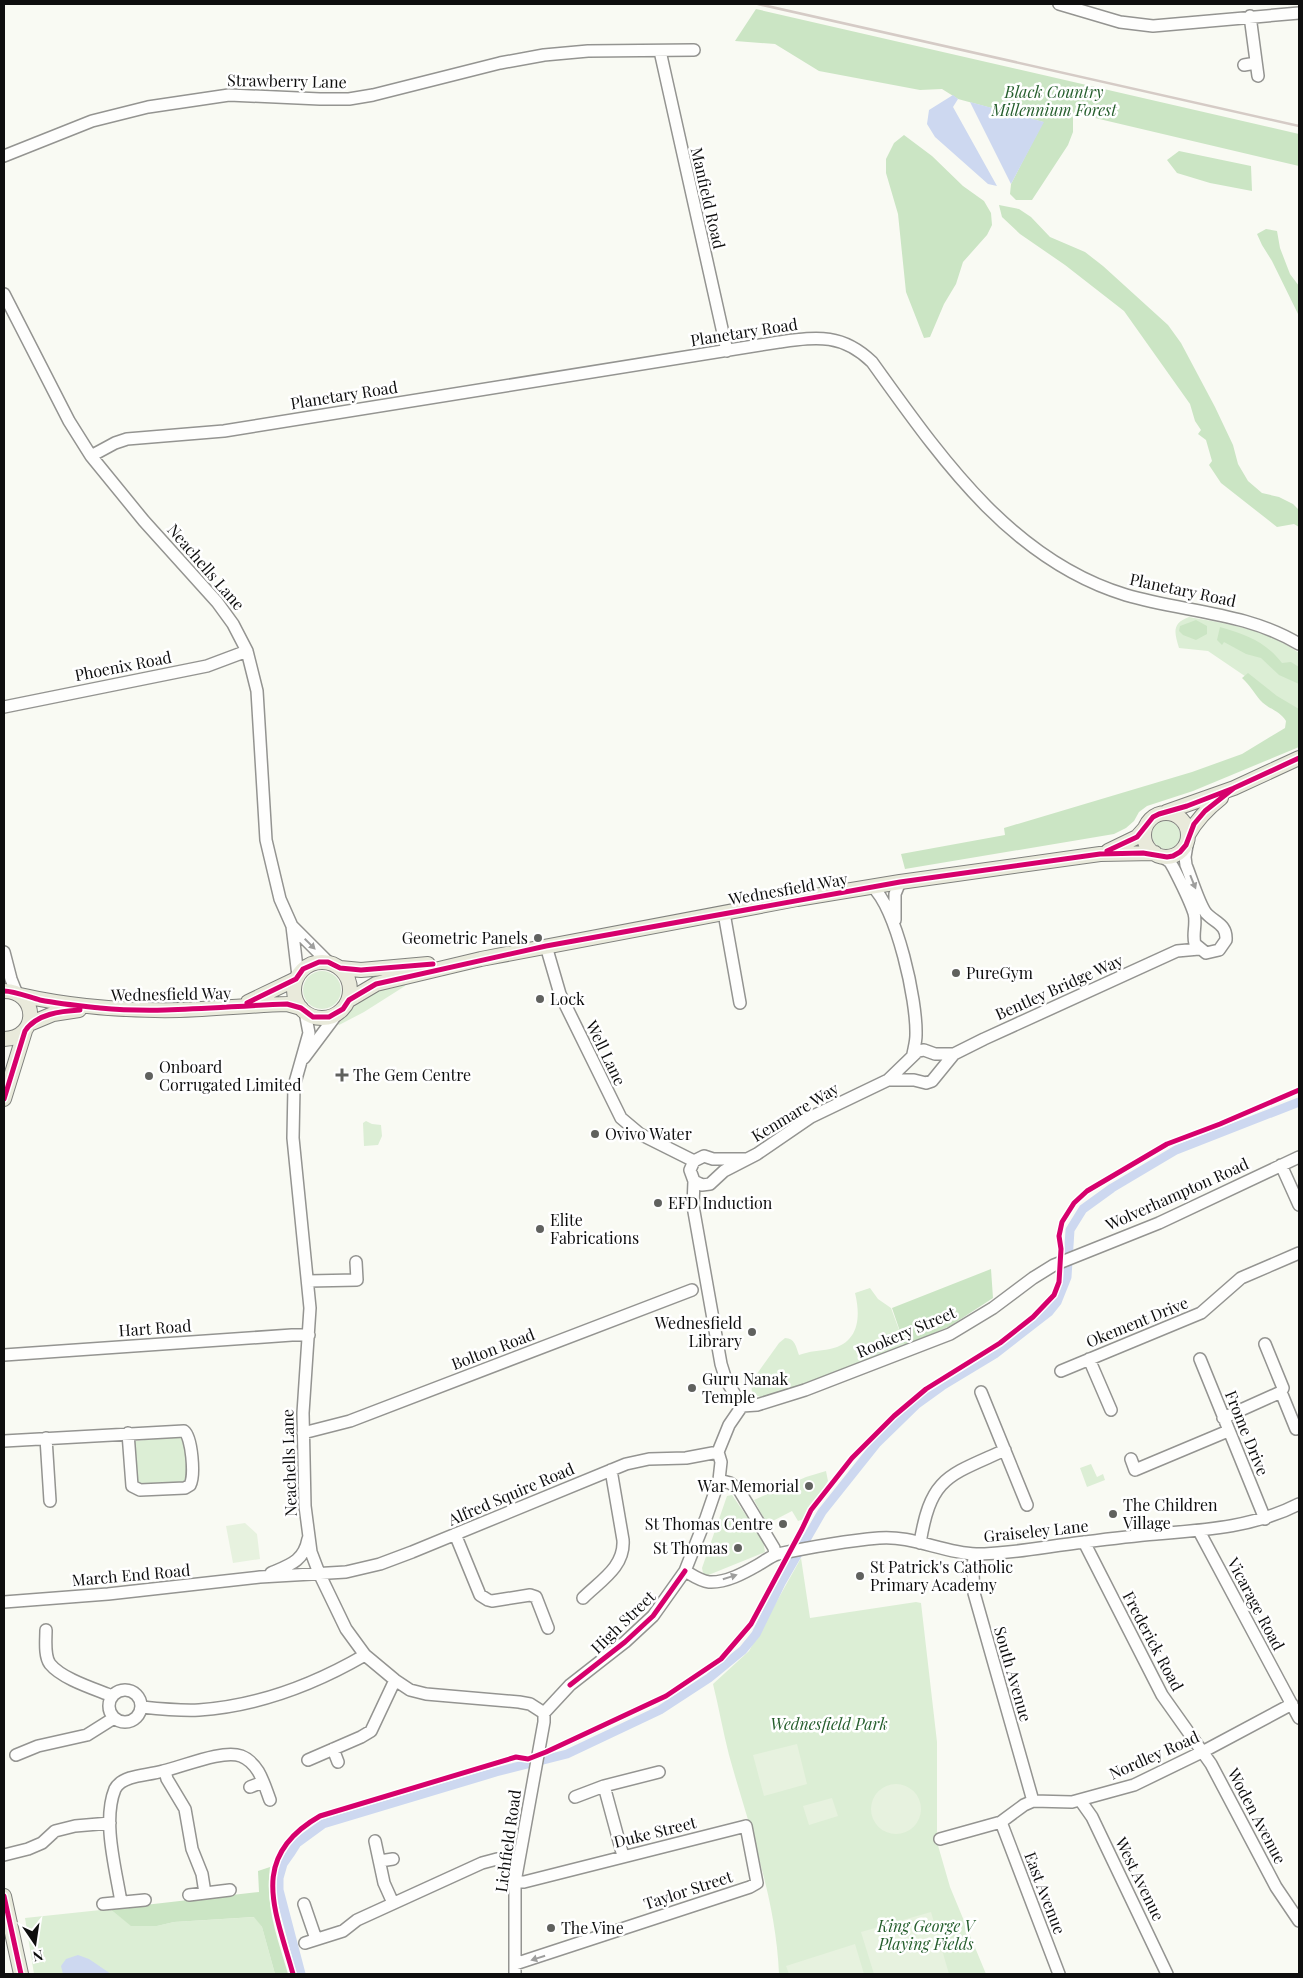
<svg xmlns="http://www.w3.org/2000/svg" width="1303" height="1978" font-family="'Playfair Display',serif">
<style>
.green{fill:#dceed5}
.forest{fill:#cbe5c4}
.pitch{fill:#e7f2df}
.water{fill:#cdd8f0}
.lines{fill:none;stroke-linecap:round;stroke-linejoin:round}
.canal{stroke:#cdd8f0;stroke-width:9}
.minor-casing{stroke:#949491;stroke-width:14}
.major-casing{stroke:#81827e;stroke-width:16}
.minor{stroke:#fefefd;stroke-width:11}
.major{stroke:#e9eadb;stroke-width:14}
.rail{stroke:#d5cbc6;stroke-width:2.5}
.cycleway-casing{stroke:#fff;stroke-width:8}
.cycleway{stroke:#d6006c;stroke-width:5}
.oneway{fill:#9e9e9d}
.poi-dot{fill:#60615e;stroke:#fff;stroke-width:2}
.labels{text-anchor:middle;stroke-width:5;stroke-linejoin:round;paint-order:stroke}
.street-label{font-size:16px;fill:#0e0e0e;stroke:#fff}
.park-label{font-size:16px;font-style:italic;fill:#255e2c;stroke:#fff}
.poi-label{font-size:16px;fill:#0e0e0e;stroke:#fff;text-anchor:start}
</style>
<rect width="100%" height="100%" fill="#f9faf3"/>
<path class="green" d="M1189 617C1228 624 1266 629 1299 653V736L1298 712 1208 651 1179 648C1174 632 1172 623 1189 617Z
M1152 835a14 14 0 1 1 28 0a14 14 0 1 1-28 0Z
M303 990a19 19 0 1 1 38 0a19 19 0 1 1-38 0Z
M404 982 405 986 364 1012 339 1025 338 1024 362 998 372 992Z
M366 1121 372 1124 381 1125 382 1136 378 1145 364 1146 363 1123Z
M870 1288 878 1299 891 1308 905 1346 777 1394 760 1397 752 1393 751 1382 779 1343 785 1338C795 1338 796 1347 799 1355 810 1351 819 1351 830 1349 859 1343 861 1317 855 1293Z
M182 1436 185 1437 189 1481 183 1485 139 1487 134 1482 132 1444 135 1441Z
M1091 1464 1097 1477 1103 1474 1105 1480 1087 1487 1080 1468Z
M826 1471 828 1481 804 1519 798 1521 792 1511 767 1524 754 1500 806 1477Z
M732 1495 763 1540 765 1552 706 1576 703 1573 702 1568 727 1496Z
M801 1558 810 1618 916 1602 921 1603 937 1742V1842L950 1887 986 1974H779C776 1899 749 1827 729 1755 723 1732 719 1708 713 1684L749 1651Z
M110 1909 132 1926H157L174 1922 255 1917 262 1927 275 1974H34L25 1918Z"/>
<path class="forest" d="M756 9 1299 134V166L1095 118 1082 104 1073 114V132L1068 145 1032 200H1016L1010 194 1011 184 1043 122 958 99 942 89 920 90 819 71 775 44 735 41Z
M904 135 932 156 963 186 984 201 991 213 992 225 987 235 963 262 956 284 944 304 930 337 924 338 906 292 898 214 886 173V159L894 143Z
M1179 151 1251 166 1252 191 1210 183 1177 173 1167 160Z
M999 205 1019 209 1031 217 1050 237 1085 252 1103 266 1168 325 1181 343 1215 407 1233 445 1238 464 1248 481 1262 493 1279 497 1293 504 1299 510V527L1294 524 1277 527 1221 483 1209 465 1212 461 1206 440 1198 434 1201 430 1195 421 1190 404 1124 311 1065 265 1020 234 1002 217Z
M1266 229 1277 231 1280 248 1290 274 1299 286V316L1272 261 1262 245 1257 234Z
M1196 620 1207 626V634L1196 640 1183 635 1179 631 1180 626Z
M1220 627C1245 634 1266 642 1282 663L1291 662 1299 667V684L1279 675 1261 658 1246 654 1224 642 1222 645 1217 640Z
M1248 673 1277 696 1299 709V747L1193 791 1147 806 1139 812 1134 821 1126 828 1114 834 905 869 901 854 1005 835 1004 828 1192 772 1242 754 1285 728 1286 721C1280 711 1268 709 1260 700 1254 693 1250 685 1242 678Z
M991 1269 993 1298 950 1326 905 1346 892 1308Z
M270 1867C265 1907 277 1936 288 1974H275L262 1927 254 1917 174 1922 157 1926H131L110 1909 259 1892 258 1871Z"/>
<path class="pitch" d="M245 1523 257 1534 260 1559 233 1563 226 1526Z
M797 1744 807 1784 764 1796 753 1755Z
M871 1809a25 25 0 1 1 50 0a25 25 0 1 1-50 0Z
M832 1798 838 1816 809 1825 803 1806Z
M931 1912 949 1974H874L861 1932Z
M855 1944 864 1974H789L786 1966Z"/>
<path class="water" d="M953 95 958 99 953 107 997 186 988 184 935 137 927 124 929 110Z
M970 102 1044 122 1011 184Z
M78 1955 89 1959 111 1974H63L61 1966 66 1959Z"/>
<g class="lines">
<path class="canal" d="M301 1974 279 1890V1878L283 1864 290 1854 297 1843 323 1824 496 1772 567 1754 660 1710 709 1678 743 1650 756 1634 781 1583 822 1512 877 1443 917 1404 942 1386 995 1354 1049 1312 1057 1302 1067 1277 1070 1230 1083 1209 1112 1188 1176 1150 1299 1102"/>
<defs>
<path id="minor" d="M1059 4 1120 22 1153 26 1299 13
M1250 16 1258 76
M660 51 727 351
M1244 65 1256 63
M4 156 92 121 148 107 229 95 320 99H349L373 95 500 63 544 55 588 51 694 50
M4 294 69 421 91 456 144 521 217 602 233 624 247 651 257 691 266 840 280 899 292 926 298 976
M91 456 115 443 127 439 224 431 779 342C817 337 842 333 872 362 939 455 1010 560 1126 595 1184 612 1246 612 1299 644
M4 707 207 666 247 651
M1161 856 1170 862 1174 869C1181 883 1189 898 1194 913 1197 924 1192 934 1195 944L1206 953 1219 950 1226 940C1227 924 1215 923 1206 913 1199 904 1191 877 1186 865L1185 857 1188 839
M872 886C897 910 917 1000 916 1035 916 1042 914 1048 913 1054
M724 913 740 1003
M895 920V894L900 882
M292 926 328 962
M546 946 560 994 621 1118 640 1134 694 1161
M4 952 11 979 17 994
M305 1012 309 1033 294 1086 293 1138 310 1308 303 1413 305 1506 311 1552 319 1573 346 1629 365 1655 395 1680 410 1690 426 1694 519 1702 530 1704 544 1713
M304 1058 337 1014
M888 1080H914L926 1083 932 1081 954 1054 984 1039 1177 951 1199 949
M1281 1165 1299 1205
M694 1181 702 1185 710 1184 724 1171 757 1154 811 1117 888 1080 918 1051 924 1050 935 1054H954
M308 1281 357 1280 356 1262
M4 1355 292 1335H309
M1089 1359 1111 1410
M1200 1359 1265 1519
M1061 1371 1201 1313 1241 1278 1299 1253
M981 1392 1027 1505
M1281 1392 1296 1429
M742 1406 757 1405 805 1390 950 1334 993 1308 1033 1278 1054 1265 1159 1223 1299 1157
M742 1406 726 1380 721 1364 693 1206 694 1181 690 1170 694 1161 704 1156 713 1159H747
M1223 1418 1281 1392 1283 1388 1265 1344
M303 1433 350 1421 692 1290
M46 1438 50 1501
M4 1441 184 1431C192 1437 195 1476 190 1485L185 1488 140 1490 132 1486 128 1433
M1131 1459 1135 1470 1228 1431
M719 1480 730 1483 739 1490 774 1548 775 1555
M1199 1531 1299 1718
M455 1534 480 1595 488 1600 492 1601 530 1595 536 1597 548 1628
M1084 1542 1162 1695 1211 1764 1276 1887 1299 1921
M920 1543C931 1476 948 1476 1005 1450
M974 1554 973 1574 974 1593 1033 1801
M685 1571C692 1575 700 1581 709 1582 726 1583 744 1573 758 1565 765 1561 771 1556 778 1554 811 1547 845 1541 879 1538 912 1535 943 1553 976 1554 1012 1554 1048 1546 1085 1542 1108 1539 1132 1536 1156 1534 1206 1530 1254 1527 1299 1504
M271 1573C290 1565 304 1561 308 1539
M583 1598C600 1581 625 1567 623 1540L611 1470
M4 1602 108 1594 260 1577 346 1572 380 1564 412 1552 626 1464 649 1459 686 1458 718 1452
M46 1630C46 1640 44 1656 50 1664 62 1679 95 1689 112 1696
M109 1706a16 16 0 1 1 32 0a16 16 0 1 1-32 0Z
M142 1707C161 1709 180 1711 199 1710 257 1706 315 1684 365 1655
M544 1713 570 1685 625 1642 653 1616 685 1571 706 1518 719 1480 721 1462 718 1452 729 1425 742 1406
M333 1749 338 1762
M16 1755 38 1746 87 1735 114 1718
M308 1760 361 1737 371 1731 395 1680
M165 1771 167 1779 185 1809 192 1849 202 1874 205 1893
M604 1786 623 1856
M250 1787 263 1782
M575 1797 604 1786 659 1772
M1080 1800 1092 1817 1167 1974
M1001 1822 1059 1974
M940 1839 1001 1822 1024 1805 1033 1801 1072 1802 1134 1785 1206 1750 1292 1704
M375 1841 384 1883 393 1903
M4 1855 28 1849 42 1843 55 1831 75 1826 110 1823
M380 1861 393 1859
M189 1895 230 1890
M121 1902C116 1870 102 1821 115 1789 118 1783 124 1780 130 1778 140 1775 152 1774 163 1771 182 1767 223 1749 241 1756 259 1763 264 1784 270 1800
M103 1904 145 1900
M304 1904 316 1939
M305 1943 343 1931 357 1920 482 1863 497 1859 518 1860
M515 1964 750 1887 757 1883 746 1826 524 1882H515
M515 1974V1882L544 1722V1713"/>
<path id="major" d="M1166 812 1234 788 1299 758
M1144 835a22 22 0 1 1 44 0a22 22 0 1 1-44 0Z
M1188 835C1197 819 1207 809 1221 798
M1108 851 1137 837 1145 828
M294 990a28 28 0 1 1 56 0a28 28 0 1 1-56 0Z
M340 968 361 970 428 964
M4 991C38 991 40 1038 4 1039
M20 995C73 1007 126 1011 180 1010 215 1009 251 1005 287 1004L301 1008
M349 1000 376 984 481 959 797 899 900 882 1100 854 1155 853
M248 1002 296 979
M29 1024 53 1014 79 1010
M4 1099 25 1031
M4 1896 21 1974"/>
</defs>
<use href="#minor" class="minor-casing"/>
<use href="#major" class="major-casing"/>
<use href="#minor" class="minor"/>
<use href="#major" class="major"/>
<path class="rail" d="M758 4 1299 126"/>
<defs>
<path id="cycleway" d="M1107 851 1137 837 1153 817 1159 814 1187 806 1234 788 1299 758
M4 991C14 991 29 997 40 1000 60 1004 81 1006 100 1008 162 1014 225 1006 287 1004L301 1008 313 1017H329L343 1009 349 1000 376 984 546 946 900 882 1100 854 1143 853 1167 857 1173 856 1180 852 1186 845 1194 824 1205 811 1234 788
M247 1003 296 979 303 969 319 962H328L340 968 361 970 433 964
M4 1099 25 1031C36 1014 61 1011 80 1010
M570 1685 625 1642 653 1616 685 1571
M4 1896 21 1974
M293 1974C275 1909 248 1857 320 1816L516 1757 528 1759 546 1752 666 1696 721 1659 751 1624 802 1529 811 1510 852 1458 894 1416 926 1389 1000 1343 1033 1317 1054 1295 1059 1282 1061 1249 1059 1236 1062 1222 1074 1203 1087 1191 1167 1144 1220 1124 1299 1090"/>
</defs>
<use href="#cycleway" class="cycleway-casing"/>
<use href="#cycleway" class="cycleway"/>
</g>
<defs><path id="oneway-solid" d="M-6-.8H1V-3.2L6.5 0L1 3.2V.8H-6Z" transform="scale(1.25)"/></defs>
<g class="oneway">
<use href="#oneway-solid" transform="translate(1193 882) rotate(68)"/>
<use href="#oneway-solid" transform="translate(310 944) rotate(45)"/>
<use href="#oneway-solid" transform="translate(730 1577) rotate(-17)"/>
<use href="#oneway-solid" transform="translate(538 1958) rotate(162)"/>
</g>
<g class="poi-dot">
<circle cx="538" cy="938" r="5"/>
<circle cx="956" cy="973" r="5"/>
<circle cx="540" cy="999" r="5"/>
<path d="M339.5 1067.5h5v5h5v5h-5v5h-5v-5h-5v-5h5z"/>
<circle cx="149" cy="1076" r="5"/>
<circle cx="595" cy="1134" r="5"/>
<circle cx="658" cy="1203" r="5"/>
<circle cx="540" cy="1229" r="5"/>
<circle cx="752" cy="1332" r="5"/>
<circle cx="692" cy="1388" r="5"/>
<circle cx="809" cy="1486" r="5"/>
<circle cx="1113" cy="1514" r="5"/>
<circle cx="783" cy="1524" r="5"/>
<circle cx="738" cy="1548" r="5"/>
<circle cx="860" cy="1576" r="5"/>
<circle cx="551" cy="1928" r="5"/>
</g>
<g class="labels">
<g class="street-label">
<text transform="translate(287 81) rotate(1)" y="6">Strawberry Lane</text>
<text transform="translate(708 198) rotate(77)" y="6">Manfield Road</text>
<text transform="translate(744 332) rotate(-9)" y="6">Planetary Road</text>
<text transform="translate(344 395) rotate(-9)" y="6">Planetary Road</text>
<text transform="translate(206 567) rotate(49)" y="6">Neachells Lane</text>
<text transform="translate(1183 590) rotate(12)" y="6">Planetary Road</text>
<text transform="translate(123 666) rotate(-11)" y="6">Phoenix Road</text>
<text transform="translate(788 889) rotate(-10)" y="6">Wednesfield Way</text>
<text transform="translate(1059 987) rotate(-24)" y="6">Bentley Bridge Way</text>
<text transform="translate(171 994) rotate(-1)" y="6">Wednesfield Way</text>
<text transform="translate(606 1053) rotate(64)" y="6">Well Lane</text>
<text transform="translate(795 1112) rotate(-31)" y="6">Kenmare Way</text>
<text transform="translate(1177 1194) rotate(-24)" y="6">Wolverhampton Road</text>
<text transform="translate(1137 1322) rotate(-22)" y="6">Okement Drive</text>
<text transform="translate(155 1328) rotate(-4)" y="6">Hart Road</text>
<text transform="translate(906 1332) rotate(-23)" y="6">Rookery Street</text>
<text transform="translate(493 1349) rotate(-21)" y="6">Bolton Road</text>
<text transform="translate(1247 1433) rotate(68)" y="6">Frome Drive</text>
<text transform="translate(289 1463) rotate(-92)" y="6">Neachells Lane</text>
<text transform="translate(511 1494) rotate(-23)" y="6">Alfred Squire Road</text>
<text transform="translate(1036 1531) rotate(-6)" y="6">Graiseley Lane</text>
<text transform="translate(131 1575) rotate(-5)" y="6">March End Road</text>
<text transform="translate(1256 1604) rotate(62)" y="6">Vicarage Road</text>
<text transform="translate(623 1622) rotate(-44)" y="6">High Street</text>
<text transform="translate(1153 1641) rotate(62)" y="6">Frederick Road</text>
<text transform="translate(1013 1674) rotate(74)" y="6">South Avenue</text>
<text transform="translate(1154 1755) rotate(-24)" y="6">Nordley Road</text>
<text transform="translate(1257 1816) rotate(62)" y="6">Woden Avenue</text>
<text transform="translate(655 1832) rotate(-14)" y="6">Duke Street</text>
<text transform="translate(508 1841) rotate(-82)" y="6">Lichfield Road</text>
<text transform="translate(1140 1879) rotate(64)" y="6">West Avenue</text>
<text transform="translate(688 1890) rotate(-18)" y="6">Taylor Street</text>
<text transform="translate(1045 1893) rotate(69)" y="6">East Avenue</text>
</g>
<g class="park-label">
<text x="1054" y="98">Black Country<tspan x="1054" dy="18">Millennium Forest</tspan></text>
<text x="829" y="1730">Wednesfield Park</text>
<text x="926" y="1932">King George V<tspan x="926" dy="18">Playing Fields</tspan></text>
</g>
<g class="poi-label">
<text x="528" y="944" text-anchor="end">Geometric Panels</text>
<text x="966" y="979">PureGym</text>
<text x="550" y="1005">Lock</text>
<text x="159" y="1073">Onboard<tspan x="159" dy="18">Corrugated Limited</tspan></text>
<text x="353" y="1081">The Gem Centre</text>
<text x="605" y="1140">Ovivo Water</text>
<text x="668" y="1209">EFD Induction</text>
<text x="550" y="1226">Elite<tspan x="550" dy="18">Fabrications</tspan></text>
<text x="742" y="1329" text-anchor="end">Wednesfield<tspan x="742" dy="18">Library</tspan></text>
<text x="702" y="1385">Guru Nanak<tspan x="702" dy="18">Temple</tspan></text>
<text x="799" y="1492" text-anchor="end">War Memorial</text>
<text x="1123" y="1511">The Children<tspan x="1123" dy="18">Village</tspan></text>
<text x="773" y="1530" text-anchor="end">St Thomas Centre</text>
<text x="728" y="1554" text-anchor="end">St Thomas</text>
<text x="870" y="1573">St Patrick's Catholic<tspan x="870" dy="18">Primary Academy</tspan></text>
<text x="561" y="1934">The Vine</text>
</g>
</g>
<rect width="1303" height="1978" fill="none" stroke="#0e0e0e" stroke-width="10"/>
<g transform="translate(35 1943) rotate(167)" stroke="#ffffff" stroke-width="4" paint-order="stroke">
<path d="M0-4L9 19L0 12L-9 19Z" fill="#0e0e0e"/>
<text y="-8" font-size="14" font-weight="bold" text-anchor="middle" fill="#0e0e0e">N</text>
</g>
</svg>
